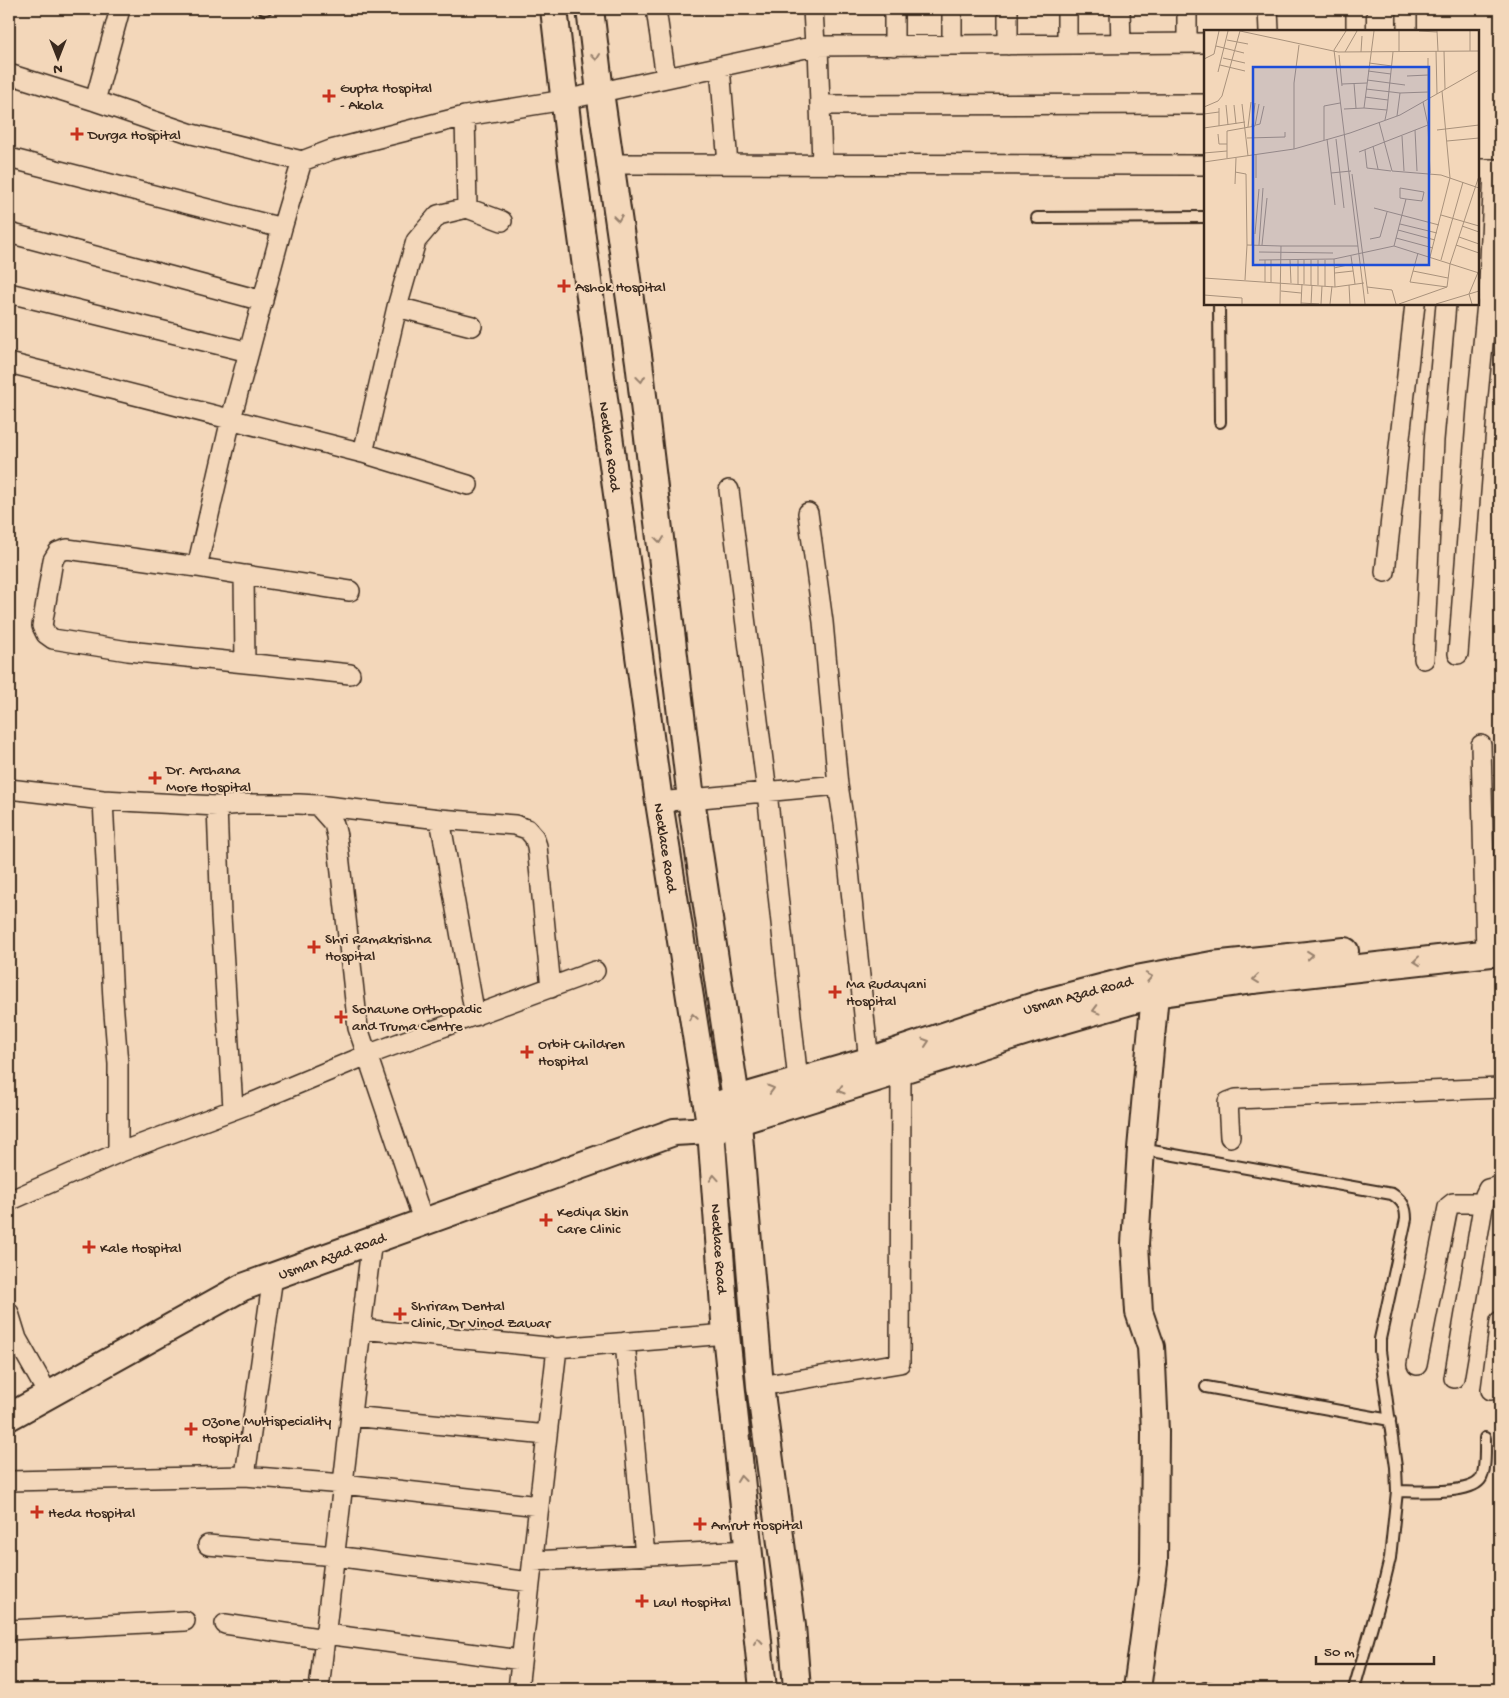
<svg xmlns="http://www.w3.org/2000/svg" width="1509" height="1698" font-family="'Gochi Hand',sans-serif">
<style>
.lines{fill:none;stroke-linecap:round;stroke-linejoin:round}
.lane-casing{stroke:#3b2a1e;stroke-width:14}
.street-casing{stroke:#3b2a1e;stroke-width:22}
.secondary-casing{stroke:#3b2a1e;stroke-width:30}
.lane{stroke:#f3d7ba;stroke-width:10}
.street{stroke:#f3d7ba;stroke-width:19}
.secondary{stroke:#f3d7ba;stroke-width:26}
.oneway{stroke:#97806c}
.poi-dot{fill:#c8321e;stroke:#f3d7ba;stroke-width:2}
.labels{text-anchor:middle;stroke-width:4;stroke-linejoin:round;paint-order:stroke}
.poi-label{font-size:15px;fill:#3b2a1e;stroke:#f3d7ba;text-anchor:start}
.street-label{font-size:15px;fill:#3b2a1e;stroke:#f3d7ba}
.inset-road{fill:none;stroke:#a9927c;stroke-width:1}
.view{fill:#1d4ed8;fill-opacity:0.15;stroke:#1d4ed8;stroke-width:2.5}
.inset-edge{fill:none;stroke:#3b2a1e;stroke-width:2.5}
</style>
<rect width="100%" height="100%" fill="#f3d7ba"/>
<filter id="ink" filterUnits="userSpaceOnUse"><feTurbulence type="fractalNoise" baseFrequency=".02" numOctaves="2"/><feDisplacementMap in="SourceGraphic" scale="10" xChannelSelector="R" yChannelSelector="G"/><feConvolveMatrix kernelMatrix="1 2 1 2 8 2 1 2 1" color-interpolation-filters="sRGB"/></filter>
<g filter="url(#ink)">
<g class="lines">
<defs>
<path id="lane" d="M264 9H266
M1037 218 1205 217
M1219 304 1220 422
M1141 1149 1392 1194C1403 1201 1406 1207 1406 1219L1380 1339V1351L1396 1467 1397 1491 1390 1558 1384 1583 1354 1689
M1206 1387 1390 1420
M1397 1491C1415 1491 1468 1495 1480 1480 1486 1473 1485 1448 1485 1438
M1205 1688 1213 1689"/>
<path id="street" d="M656 9 666 78
M813 9 815 46
M894 9V46
M1008 9V45
M1120 9 1121 43
M1187 9V43
M1268 9 1269 31
M1356 9V31
M1407 9V31
M1067 44V9
M952 45V9
M818 46 822 164
M720 67 728 164
M9 74 95 101 192 134 302 161 331 150 465 116 564 100 815 46 1205 43
M95 101 120 9
M820 105 1205 104
M465 116 467 208
M9 158 282 228
M610 164 1205 165
M1478 169H1500
M9 233 263 301
M9 293 249 352
M397 307 472 326
M9 363 363 453 468 485
M363 453 397 307 416 241 438 215 467 208 502 221
M729 490 767 792 798 1081
M808 513 823 622 838 785 844 823 870 1072
M197 567 67 549 58 552 53 560 42 626 46 634 53 639 128 651 245 663 244 575 197 567 231 419 282 228 302 161
M1385 572 1415 304
M244 575 350 591
M1458 654 1478 395 1489 283 1494 169
M1424 659 1434 440 1446 304
M245 663 350 674
M1481 745 1486 954
M9 789 103 800 217 806 242 804H299L317 805 334 824 337 836 358 1028 424 1223
M103 800 113 1000 118 1064V1153
M659 802 838 785
M317 805 440 819 515 825 527 829 534 837 537 846 551 988
M217 806 221 916 233 1108
M440 819 475 1016
M1230 1137 1228 1102 1236 1099 1500 1088
M9 1201 118 1153 254 1102 367 1055 595 971
M372 1239 361 1329 557 1348
M273 1276 245 1476 343 1484 539 1506
M9 1313 17 1339 48 1394
M625 1342 645 1556
M1417 1365 1448 1207 1453 1203H1483
M1454 1378 1485 1195 1488 1189 1500 1186
M760 1386 900 1363 901 1071
M1491 1390 1500 1321
M351 1416 547 1435
M9 1481 245 1476
M208 1545 335 1556 530 1582
M533 1561 749 1550
M225 1624 325 1639
M9 1630 185 1621
M326 1634 521 1660
M319 1689 361 1329
M518 1689 557 1348 726 1334"/>
<g id="secondary">
<path id="s1" d="M554 9 572 164 659 802 711 1130 726 1334 763 1689"/>
<path d="M590 9 600 92 639 362 691 799 736 1099 760 1386 792 1626 797 1689"/>
<path id="s2" d="M720 1104 868 1061 1043 1003 1131 980 1212 965 1345 951"/>
<path id="s3" d="M9 1417 243 1287 674 1132 711 1130 1033 1029 1155 994 1253 980 1500 952"/>
<path d="M1137 1689 1154 1563 1155 1432 1152 1364 1151 1347 1139 1312 1135 1244 1141 1149 1155 994"/>
</g>
</defs>
<use href="#lane" class="lane-casing"/>
<use href="#street" class="street-casing"/>
<use href="#secondary" class="secondary-casing"/>
<use href="#lane" class="lane"/>
<use href="#street" class="street"/>
<use href="#secondary" class="secondary"/>
</g>
<defs><path id="oneway-chevron" d="M-2-3.5L2.5 0L-2 3.5" fill="none" stroke-width="1.6" stroke-linecap="round" stroke-linejoin="round" transform="scale(1.25)"/></defs>
<g class="oneway">
<use href="#oneway-chevron" transform="translate(596 57) rotate(83)"/>
<use href="#oneway-chevron" transform="translate(618 218) rotate(82)"/>
<use href="#oneway-chevron" transform="translate(641 379) rotate(83)"/>
<use href="#oneway-chevron" transform="translate(660 540) rotate(83)"/>
<use href="#oneway-chevron" transform="translate(1310 955) rotate(-6)"/>
<use href="#oneway-chevron" transform="translate(1417 961) rotate(174)"/>
<use href="#oneway-chevron" transform="translate(1149 977) rotate(-11)"/>
<use href="#oneway-chevron" transform="translate(1256 979) rotate(173)"/>
<use href="#oneway-chevron" transform="translate(1096 1010) rotate(165)"/>
<use href="#oneway-chevron" transform="translate(693 1017) rotate(-99)"/>
<use href="#oneway-chevron" transform="translate(926 1042) rotate(-18)"/>
<use href="#oneway-chevron" transform="translate(771 1089) rotate(-16)"/>
<use href="#oneway-chevron" transform="translate(841 1090) rotate(163)"/>
<use href="#oneway-chevron" transform="translate(714 1178) rotate(-94)"/>
<use href="#oneway-chevron" transform="translate(741 1479) rotate(-96)"/>
<use href="#oneway-chevron" transform="translate(758 1641) rotate(-96)"/>
</g>
</g>
<g class="poi-dot">
<path d="M326.5 88.5h5v5h5v5h-5v5h-5v-5h-5v-5h5z"/>
<path d="M74.5 126.5h5v5h5v5h-5v5h-5v-5h-5v-5h5z"/>
<path d="M561.5 278.5h5v5h5v5h-5v5h-5v-5h-5v-5h5z"/>
<path d="M152.5 770.5h5v5h5v5h-5v5h-5v-5h-5v-5h5z"/>
<path d="M311.5 939.5h5v5h5v5h-5v5h-5v-5h-5v-5h5z"/>
<path d="M832.5 984.5h5v5h5v5h-5v5h-5v-5h-5v-5h5z"/>
<path d="M338.5 1009.5h5v5h5v5h-5v5h-5v-5h-5v-5h5z"/>
<path d="M524.5 1044.5h5v5h5v5h-5v5h-5v-5h-5v-5h5z"/>
<path d="M543.5 1212.5h5v5h5v5h-5v5h-5v-5h-5v-5h5z"/>
<path d="M86.5 1239.5h5v5h5v5h-5v5h-5v-5h-5v-5h5z"/>
<path d="M397.5 1306.5h5v5h5v5h-5v5h-5v-5h-5v-5h5z"/>
<path d="M188.5 1421.5h5v5h5v5h-5v5h-5v-5h-5v-5h5z"/>
<path d="M34.5 1504.5h5v5h5v5h-5v5h-5v-5h-5v-5h5z"/>
<path d="M697.5 1516.5h5v5h5v5h-5v5h-5v-5h-5v-5h5z"/>
<path d="M639.5 1593.5h5v5h5v5h-5v5h-5v-5h-5v-5h5z"/>
</g>
<g class="labels">
<g class="poi-label">
<text x="340" y="92">Gupta Hospital<tspan x="340" dy="17">- Akola</tspan></text>
<text x="88" y="139">Durga Hospital</text>
<text x="575" y="291">Ashok Hospital</text>
<text x="166" y="774">Dr. Archana<tspan x="166" dy="17">More Hospital</tspan></text>
<text x="325" y="943">Shri Ramakrishna<tspan x="325" dy="17">Hospital</tspan></text>
<text x="846" y="988">Ma Rudayani<tspan x="846" dy="17">Hospital</tspan></text>
<text x="352" y="1013">Sonawne Orthopadic<tspan x="352" dy="17">and Truma Centre</tspan></text>
<text x="538" y="1048">Orbit Children<tspan x="538" dy="17">Hospital</tspan></text>
<text x="557" y="1216">Kediya Skin<tspan x="557" dy="17">Care Clinic</tspan></text>
<text x="100" y="1252">Kale Hospital</text>
<text x="411" y="1310">Shriram Dental<tspan x="411" dy="17">Clinic, Dr Vinod Zawar</tspan></text>
<text x="202" y="1425">Ozone Multispeciality<tspan x="202" dy="17">Hospital</tspan></text>
<text x="48" y="1517">Heda Hospital</text>
<text x="711" y="1529">Amrut Hospital</text>
<text x="653" y="1606">Laul Hospital</text>
</g>
<g class="street-label">
<text dy="5" stroke="none"><textPath href="#s1" startOffset="441">Necklace Road</textPath></text>
<text dy="5" stroke="none"><textPath href="#s1" startOffset="846">Necklace Road</textPath></text>
<text dy="5" stroke="none"><textPath href="#s2" startOffset="374">Usman Azad Road</textPath></text>
<text dy="5" stroke="none"><textPath href="#s1" startOffset="1251">Necklace Road</textPath></text>
<text dy="5" stroke="none"><textPath href="#s3" startOffset="362">Usman Azad Road</textPath></text>
</g>
</g>
<g transform="translate(1204 30)">
<rect width="275" height="275" fill="#f3d7ba"/>
<path class="inset-road" d="M36 1 134 22 275 21M215 1 233 2M233 1 234 21M23 10 44 14M12 16 40 23M130 20 142 1M130 20 161 274M232 21 233 64M240 21 241 59M266 21V1M141 22 153 1M157 22 158 6M195 22V1M135 25 138 56M19 28 41 33M224 28V69M0 29 10 24 15 1M165 33 188 36M16 35 41 41M164 41 187 44M14 42 24 1M203 46 224 45M163 50 201 55M150 53 152 78M138 54 163 53M162 59 196 63 193 86M196 63 224 62M161 67 184 70M38 74 44 126M22 75 24 95M30 75 32 94M0 77 14 71 18 66 36 1M15 78V96M160 78 183 80 181 90M140 79 160 78 170 1M183 80 189 22M0 84 15 82M175 92 188 141 237 145 275 158M52 95 56 94 60 76M224 95 226 143M44 97 47 72M48 97 51 73M0 98 41 92M211 100 213 141M233 100 275 95M14 104 15 114H23M198 106 200 141M43 108 81 107V102M123 109 131 175M132 109 140 178M120 110V76L136 73M243 111 275 108M169 116 174 139M90 119V53L95 15M161 120 163 138 187 141M155 122 224 95 219 72M0 123 23 121M52 124V148M23 128V101L51 96 55 74M0 132 90 119 146 103 196 85 275 40M31 142 42 144 43 215M127 143 147 141M148 144 164 264M31 154 32 128M170 178 235 195M237 185 275 196M196 194 233 203M258 196 275 202M194 200 231 210M51 204 55 159M255 207 275 214M192 208 229 218M166 209 176 207 183 182M48 215 49 157M55 215 59 158M58 215 63 168M252 215 275 223M190 216 202 169 196 168V158L220 162 218 171 202 169M55 222 129 223M214 223 206 252 243 257 246 234 275 146M147 226 151 254M226 227 246 148 238 61M130 229 131 257M55 230 130 229 190 216 275 243M61 230V252M67 230V252M86 230 87 253M94 230V254M107 230V255M121 230V256M237 230 259 152M130 238 148 234M209 241 244 248M131 243 149 241M0 248 131 257 160 253M41 250 43 215 77 216M100 254V230M114 255V230M145 255 146 274M163 257 188 260 192 274M77 261 97 263M0 265 38 268V274M97 273 115 274M76 274 77 216H154M97 274 98 254M107 274 108 255M117 274 118 256M126 274 128 256M195 274 243 257M232 274 275 261M268 274 265 264 275 240"/>
<path class="view" d="M49 37H225V235H49Z"/>
<rect width="275" height="275" class="inset-edge"/>
</g>
<rect width="1509" height="1698" fill="none" stroke="#f3d7ba" stroke-width="30"/>
<rect x="15" y="15" width="1479" height="1668" fill="none" stroke="#3b2a1e" stroke-width="2" filter="url(#ink)"/>
<g transform="translate(58 58) rotate(180)" stroke="#f3d7ba" stroke-width="4" paint-order="stroke">
<path d="M0-4L9 19L0 12L-9 19Z" fill="#3b2a1e"/>
<text y="-8" font-size="14" font-weight="bold" text-anchor="middle" fill="#3b2a1e">N</text>
</g>
<path d="M1316 1656v8h118v-8" fill="none" stroke="#3b2a1e" stroke-width="2.5"/>
<text x="1324" y="1656" font-size="15" fill="#3b2a1e" stroke="#f3d7ba" stroke-width="4" paint-order="stroke">50 m</text>
</svg>
